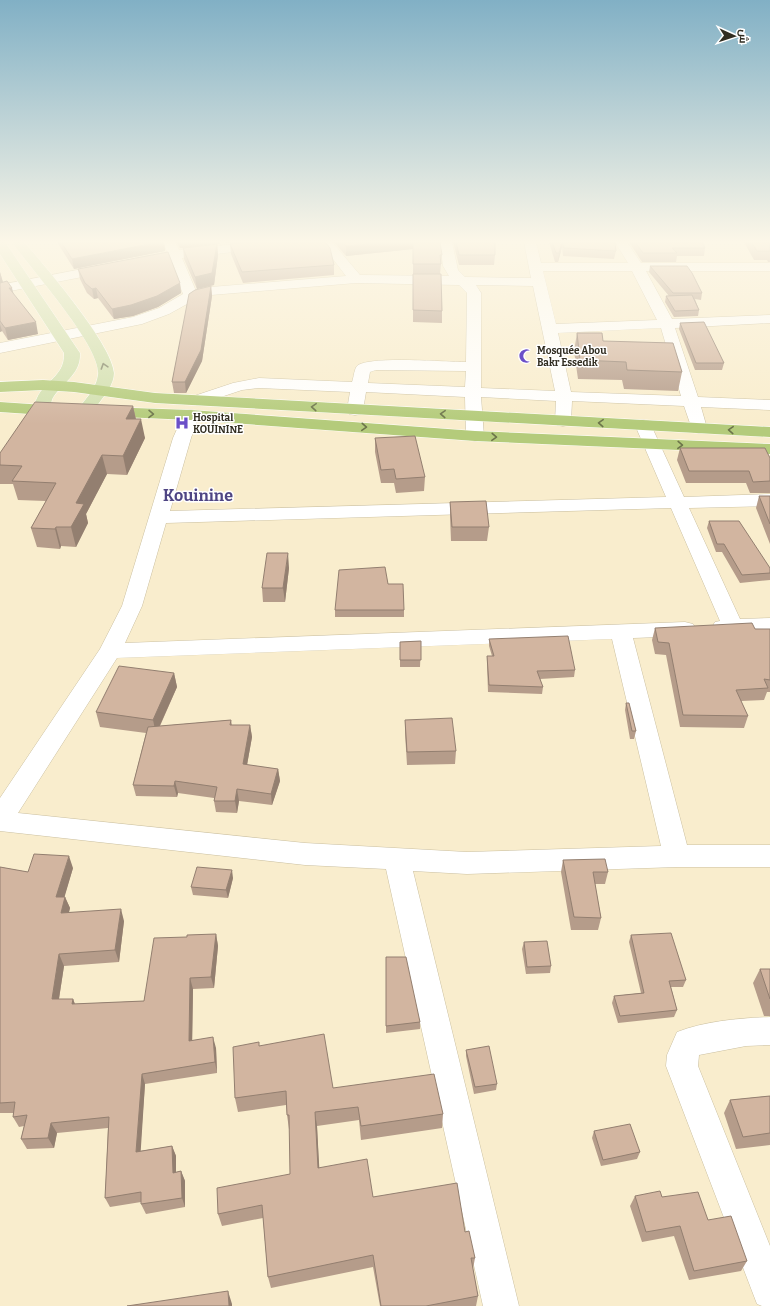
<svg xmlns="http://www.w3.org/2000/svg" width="770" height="1306" font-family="Bitter,Cairo,serif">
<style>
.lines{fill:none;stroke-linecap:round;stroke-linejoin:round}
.minor-casing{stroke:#cbc0a1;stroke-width:1}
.major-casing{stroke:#fff;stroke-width:1}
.highway-casing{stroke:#fff;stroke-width:1}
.minor{fill:#fff;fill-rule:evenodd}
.major{fill:#d2e0b0;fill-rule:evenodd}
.highway{fill:#b4cb7b;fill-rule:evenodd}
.wall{fill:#b59c8a}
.shaded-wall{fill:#937f70}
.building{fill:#d2b5a0;stroke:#937f70}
.oneway{stroke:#828668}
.oneway2{stroke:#6c744a}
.labels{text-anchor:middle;stroke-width:3;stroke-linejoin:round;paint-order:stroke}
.far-poi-label{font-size:10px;font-weight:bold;fill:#312d21;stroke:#fff;text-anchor:start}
.district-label{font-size:16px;font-weight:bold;fill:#4f4583;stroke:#fff}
</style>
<rect width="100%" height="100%" fill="#f9edcd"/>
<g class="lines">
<defs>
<path id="minor" d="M163 242H175L179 250 254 242H290L289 245 284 246 182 258 196 291 211 287 346 276 320 242H332L360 275 449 276 443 266 440 242H452L458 270 465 277 531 278 524 242H536L541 263H628L615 242H627L641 263H770V271H646L672 319 770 315V323L675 328 698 397 770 400V410L701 407 707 428 705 432 699 433 693 432 684 406 572 401 571 421 569 425 563 426 557 425 555 421 556 401 481 397 484 436 481 440 475 441 469 440 466 436 465 397 366 392 363 410 361 414 355 415 349 414 347 410 350 392 259 388 242 390 197 405 191 403 189 400 191 397 233 383 259 378 352 382C354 377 354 368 358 365 374 356 444 362 466 362L467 293 459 285 356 283 211 295 196 299 169 314 142 324 0 353V343L133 317 159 308 183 294 170 260 140 265 135 264 133 261 135 258 167 252ZM543 271H632L657 320 556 324ZM476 285 533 286 555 391 481 388V293ZM661 328 681 396 571 392 558 333ZM376 370 466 371 465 387 368 383 370 372Z
M108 264 113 265 115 268 113 271 0 293V285Z
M191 410 197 411 199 415 191 438 170 511 666 497 635 425 637 421 643 420 649 421 651 425 684 497 770 494V506L689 508 740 619 770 618V632L723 634 715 632 712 627 715 622 720 621 671 508 166 523 142 606 125 643 685 622 693 624 696 629 693 634 685 636 633 638 687 845H770V867H677L467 874 413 871 519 1306H483L386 869 305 865 0 831V798L100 649 122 606 173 438 185 411ZM612 639 661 846 467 852 305 843 18 813 117 658Z
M770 1017V1045L746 1046 699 1055 698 1066 770 1246V1306H762L757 1304 752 1291 666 1066 667 1055 677 1032C705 1021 741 1018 770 1017Z"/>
<path id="major" d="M0 242H5L80 353C81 373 65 381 54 396 50 401 52 408 48 414L42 415 36 414 34 410C35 406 35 401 37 398 45 380 65 376 64 353L0 254Z
M12 242H24C45 266 112 344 114 373 114 384 105 395 99 403 93 412 90 418 78 416L76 412C84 400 96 390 98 375 102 347 29 267 12 242Z"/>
<path id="highway" d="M43 380 74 382 155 393 770 427V437L155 403 74 392 43 390 0 392V382Z
M0 402 59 406 65 407 67 411 65 415 59 416 0 412Z
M105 407 191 410 475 431 770 444V454L475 441 191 420 99 416 97 412 99 408Z"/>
</defs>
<use href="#minor" class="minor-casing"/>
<use href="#major" class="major-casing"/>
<use href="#highway" class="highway-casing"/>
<use href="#minor" class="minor"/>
<use href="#major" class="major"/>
<use href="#highway" class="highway"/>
</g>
<path class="wall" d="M57 242H164L165 251 74 269Z
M176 242H220V244H217L218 255 214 285 197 289 184 259 183 248H180Z
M334 242H440L442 255 440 274 442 311V323L413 322V249L346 256Z
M453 242H495V255L494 265H459Z
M549 242H615L616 251 614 259 563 256 562 247 558 262H555Z
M629 242H702L705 248 704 256H677L676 262H642Z
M744 242H770V262H768L767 260H754Z
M230 244 334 265V275L243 283 231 254Z
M650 266 702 293 701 300 695 299 699 310 698 316 674 317 665 302 666 296H669L649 272Z
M78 269 180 283 181 293 158 307 133 316 114 319 98 298 94 299 87 293 80 279Z
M0 272 3 282 14 295 38 334 8 340 2 331 0 332Z
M211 286 212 296 202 361 186 393H174L172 382Z
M680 323 724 363 722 370H695L679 329Z
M577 333 603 341 682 372 678 391 624 389 622 380 578 379 574 351Z
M133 406 136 419 145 438 127 475 107 474 86 514 88 523 76 547 61 546 60 549 37 547 31 528 46 501 18 500 13 484H0V453Z
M375 438 425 477 424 491 396 493 394 483H381L375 452Z
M680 448 770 458V493H750L746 483H686L677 460Z
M759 496H770V544L756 508Z
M450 502 489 527 487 541H451L450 516Z
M709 521 770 568V580L740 583 722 552H716L707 528Z
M289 568 285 602H263L262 588Z
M388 584 404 610V617H335V610Z
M655 628 770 629V692H767L764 700 741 701 748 716 744 728 680 727 666 655 655 654 652 640Z
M489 639 575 670 574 677 540 679 543 687 542 694 488 692 487 664V656H492L489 646Z
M421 641 420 667H400V642Z
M174 673 177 687 160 726 231 720 232 725H250L252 737 247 765 278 769 280 781 272 805 239 801 237 813 216 812 214 801V798L178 793 177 797 136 796 133 785 146 733 100 727 96 712Z
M626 703 636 731 634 739H630L625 710Z
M405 720 456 751 455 764 407 765 405 733Z
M563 860 608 872 605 884H595L601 918 598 930H571L561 872Z
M0 867 28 872 73 868 64 897H65L70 908 69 912 124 921 119 962 64 966 59 999H73L75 1004 144 1001 187 937 216 934 218 946 214 988 193 989 192 1040 216 1048 217 1073 145 1084 140 1151 172 1146 176 1156V1172L181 1171 185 1181V1207L146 1214 141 1204V1202L110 1207 105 1198 108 1128 57 1133 54 1148 27 1149 21 1139 24 1126 19 1127 13 1117V1113H0Z
M233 878 228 898 193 895 191 887Z
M631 935 686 980 683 987H671L677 1010 674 1017 618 1023 612 1003 614 996 641 993 629 942Z
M524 942 551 966 550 973 526 974 522 949Z
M386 957 420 1022V1029L386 1033Z
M760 969H770V1016H764L753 983Z
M259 1046 333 1088 443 1114 442 1128 361 1140 359 1120 317 1126 319 1168 373 1197 465 1232 475 1258 473 1269 478 1296 476 1306H380L373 1267 271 1288 268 1277 263 1218 222 1226 218 1214 290 1174V1129H289L287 1115 286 1105 238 1112 235 1098Z
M466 1050 497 1084 496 1090 474 1094 466 1056Z
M770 1096V1145L736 1149 724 1113 730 1100Z
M594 1131 640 1152 637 1159 601 1166 592 1138Z
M635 1196 662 1197 708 1220 747 1261 741 1271 689 1280 674 1236 642 1242 630 1206Z"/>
<path class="shaded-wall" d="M160 242H164L165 251 74 269 72 259Z
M179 242H220V244H217L218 255 214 285 197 289 195 277 217 244 180 248Z
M226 242H244L227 243Z
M390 242H413V249L346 256V246Z
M562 242H563L562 247 558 262 559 253Z
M0 272 3 283 0 284Z
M180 283 181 293 158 307 133 316 114 319 112 309Z
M211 286 212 296 202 361 186 393 185 382Z
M9 288H12L15 299Z
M96 288 98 298 94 299 92 289Z
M36 322 38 334 8 340 5 328Z
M0 324 2 331 0 332Z
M133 406 137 425 126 419Z
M141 419 145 438 127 475 123 456Z
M102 455 107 474 86 514 88 523 76 547 71 527 76 503Z
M56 527 61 546 60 549 55 529Z
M288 553 289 568 285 602 283 588Z
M174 673 177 687 156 734 153 720Z
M250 725 252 737 245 776 243 764Z
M278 769 280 781 272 805 271 794Z
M175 781 178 793 177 797 174 786Z
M237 789 239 801 237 813 235 801Z
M69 856 73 868 61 909 56 897Z
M232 870 233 878 228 898 226 890Z
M65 897 70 908 66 924 61 913Z
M121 909 124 921 119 962 115 950Z
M216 934 218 946 214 988 211 977Z
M59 954 64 966 57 1011 52 999Z
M190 978 193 989 192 1052 189 1041Z
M73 999 77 1010 72 1004Z
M213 1037 216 1048 217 1073 215 1062Z
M142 1074 145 1084 140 1162 136 1152Z
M315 1112 317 1126 320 1181 318 1168Z
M51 1123 57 1133 54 1148 48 1138Z
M172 1146 176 1156V1182L173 1173Z
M181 1171 185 1181V1207L182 1198Z
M228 1291 232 1304V1306H229Z"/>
<path class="building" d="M61 242H160L72 259Z
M247 242H325L330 248 334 265 242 272 230 244Z
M342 242H390L346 246Z
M413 242H440L442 255H440L441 264H413Z
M456 242H495V255H459Z
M552 242H562L559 253H556Z
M563 242H615L616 251 564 248Z
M635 242H702L705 248H672L677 253H643Z
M751 242H770V251H757Z
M217 244 212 273 195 277 183 248Z
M168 252 180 283 157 296 131 305 112 309 96 288 92 289 85 283 78 269Z
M650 266H687L692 273 702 293H673Z
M413 274H441L442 311 413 310Z
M7 281 12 288H9L36 322 5 328 0 321V283Z
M211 286 201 350 185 382H172L189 294 195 290Z
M692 295 699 310 675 311 666 296Z
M704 322 724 363H696L680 323Z
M577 333H602L603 341 673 343 682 372 627 370 626 362 580 360Z
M35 402 133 406 126 419H141L123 456 102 455 76 503 84 504 71 527H56L55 529 31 528 56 483 12 481 22 466 0 465V453Z
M415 436 425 477 396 479 394 469 381 470 375 438Z
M680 448H765L770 458V481L753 482 749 471H689Z
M759 496H770V524Z
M486 501 489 527H452L450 502Z
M709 521H739L770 568V573L742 575 724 544H717Z
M267 553H288L283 588H262Z
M385 567 388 584H403L404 610H335L339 570Z
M752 623 755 629H770V680L764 679 768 688 736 690 748 716 683 715 669 643 658 642 655 628Z
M568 636 575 670 537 671 543 687 489 685 487 656H494L489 639Z
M421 641V660H400V642Z
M119 666 174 673 153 720 96 712Z
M626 703H629L636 731H632Z
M452 718 456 751 407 752 405 720Z
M231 720 230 725H250L243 764 278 769 271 794 237 789 235 801H214L217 787 175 781 174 786 133 785 148 727Z
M34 854 69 856 56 897H65L61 913 121 909 115 950 59 954 52 999H73L72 1004 144 1001 154 938 187 937V935L216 934 211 977 190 978 189 1041 213 1037 215 1062 142 1074 136 1152 172 1146 173 1173 181 1171 182 1198 141 1204V1192L105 1198 109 1117 51 1123 48 1138 21 1139 27 1115 13 1117 15 1102 0 1103V867L28 872Z
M605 859 608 872H593L601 918 574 917 563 860Z
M197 867 232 870 226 890 191 887Z
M671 933 686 980 669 981 677 1010 620 1016 614 996 644 993 631 935Z
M547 941 551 966 527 967 524 942Z
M386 957H406L420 1022 386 1026Z
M760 969H770V999Z
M324 1034 333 1088 434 1074 443 1114 361 1126 358 1107 315 1112 318 1168 367 1159 373 1197 457 1183 465 1232 469 1231 475 1258H471L478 1296 426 1306H381L373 1255 268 1277 262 1205 218 1214 217 1188 290 1174 289 1115H287L286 1091 235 1098 233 1047 259 1042V1046Z
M489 1046 497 1084 475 1087 466 1050Z
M770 1096V1133L743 1137 730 1100Z
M630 1124 640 1152 603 1160 594 1131Z
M660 1191 662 1197 698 1192 708 1220 731 1216 747 1261 694 1271 680 1226 646 1232 635 1196Z
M228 1291 229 1306H127Z"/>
<defs><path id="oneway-chevron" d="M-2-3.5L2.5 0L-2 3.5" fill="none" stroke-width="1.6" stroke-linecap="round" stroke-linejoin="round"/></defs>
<use class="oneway" href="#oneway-chevron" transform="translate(104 366) rotate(-108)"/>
<g class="oneway2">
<use href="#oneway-chevron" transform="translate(314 407) rotate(-176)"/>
<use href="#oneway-chevron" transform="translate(151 414) rotate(1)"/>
<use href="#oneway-chevron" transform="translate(443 414) rotate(-177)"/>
<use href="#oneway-chevron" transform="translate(601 423) rotate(-177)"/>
<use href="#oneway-chevron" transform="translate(364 427) rotate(4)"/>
<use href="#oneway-chevron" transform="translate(731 430) rotate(-177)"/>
<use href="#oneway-chevron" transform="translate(494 437) rotate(3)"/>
<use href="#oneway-chevron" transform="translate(680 445) rotate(2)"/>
</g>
<linearGradient id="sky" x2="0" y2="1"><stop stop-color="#81b0c5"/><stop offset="0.57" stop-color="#fcf7e8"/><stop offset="1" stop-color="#fcf7e8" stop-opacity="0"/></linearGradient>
<rect width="770" height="424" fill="url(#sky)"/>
<defs>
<symbol id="mosque-bare" viewBox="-9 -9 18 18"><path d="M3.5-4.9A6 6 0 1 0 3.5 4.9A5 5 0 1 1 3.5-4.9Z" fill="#6b4fc8" stroke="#fff" stroke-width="2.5" paint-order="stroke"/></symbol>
<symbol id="hospital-bare" viewBox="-9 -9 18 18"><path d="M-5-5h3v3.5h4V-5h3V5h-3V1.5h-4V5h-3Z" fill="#6b4fc8" stroke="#fff" stroke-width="2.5" paint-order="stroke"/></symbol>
</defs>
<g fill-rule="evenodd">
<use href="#mosque-bare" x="516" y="346" width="20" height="20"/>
<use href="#hospital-bare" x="172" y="413" width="20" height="20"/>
</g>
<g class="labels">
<g class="far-poi-label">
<text x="537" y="354">Mosquée Abou<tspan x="537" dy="12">Bakr Essedik</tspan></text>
<text x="193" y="421">Hospital<tspan x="193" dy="12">KOUININE</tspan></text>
</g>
<g class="district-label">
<text x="198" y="501">Kouinine</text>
</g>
</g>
<g transform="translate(734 36) rotate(93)" stroke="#ffffff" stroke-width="3" paint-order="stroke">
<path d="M0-3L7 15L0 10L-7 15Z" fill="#312d21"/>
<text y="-6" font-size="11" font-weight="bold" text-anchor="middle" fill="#312d21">ش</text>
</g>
</svg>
